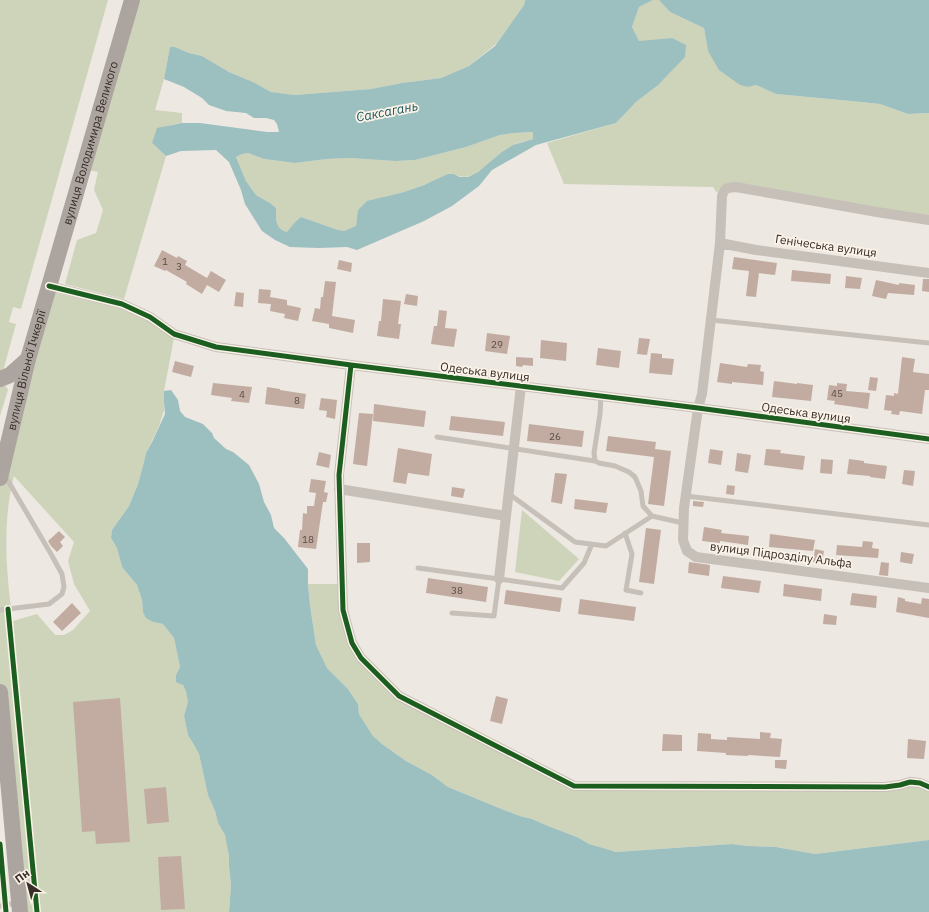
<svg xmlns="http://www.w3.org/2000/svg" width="929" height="912" font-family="'IBM Plex Sans',sans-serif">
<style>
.green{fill:#ced4ba;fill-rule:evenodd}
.water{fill:#9cbfc0;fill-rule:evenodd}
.building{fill:#c2aca2}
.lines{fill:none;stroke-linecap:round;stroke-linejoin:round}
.lane{stroke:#c7c0b9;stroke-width:5}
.street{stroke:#c7c0b9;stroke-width:10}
.primary{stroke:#aca59f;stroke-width:16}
.cycleway-casing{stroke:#fbf3e8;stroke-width:8}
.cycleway{stroke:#1b5e20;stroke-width:5}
.labels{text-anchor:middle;stroke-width:3.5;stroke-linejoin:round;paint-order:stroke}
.number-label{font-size:10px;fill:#5a4d46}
.street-label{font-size:12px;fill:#382d28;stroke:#fbf3e8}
.water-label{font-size:13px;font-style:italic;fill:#1a565c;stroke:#fbf3e8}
</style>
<rect width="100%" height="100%" fill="#ede8e1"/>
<path class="green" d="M0 0H108L21 309 13 307 9 322 16 324 3 371 0 373Z
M132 0H525L524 5 497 43 469 66 441 78 402 83 371 89 295 95 271 92 253 82 229 72 202 56 189 53 175 47H170L164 79 155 110 182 113V123L170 125 152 143 166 156 124 299 65 284 77 240 96 233 103 210 94 190 98 172 83 169Z
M653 0H659L670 12 704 28 708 51 749 87 756 85 776 94 851 101 880 104 908 114 929 113V216L726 184 720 188 717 193 713 187 564 184 547 143 616 123 636 102 657 86 672 38 639 42 632 27 639 7Z
M533 132V139C527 141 518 142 512 146 499 153 483 172 469 176 464 178 459 176 454 174L404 192 383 197 357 219 356 227 344 231 338 230 301 217 295 222 287 233C275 229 276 219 276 208L270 203 256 195 246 181 236 157 242 154 248 153 264 159 295 163 327 159 350 158 395 161 415 160 466 147 500 135 514 133Z
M48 291 120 308 148 321 174 338 164 391V410L159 426 146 453 144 462 138 484 129 506 112 530 111 538 117 548 122 567 137 585 142 600 143 612 153 622 163 624 174 638 180 667 176 675 183 685 186 691 188 699V703L184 716 188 735 194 745 199 754 208 795 215 811 218 823 225 835 227 843 229 856V866L231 885 229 912H20L0 692V478ZM14 476 74 542 68 561 74 584 90 611 73 630 64 635H55L37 614 13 621C6 575 2 521 14 476Z
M2 386H6L8 390 0 416V387Z
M522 510 579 559 559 581 515 572Z
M308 584H338L348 644 396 698 571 790 910 785 929 790V840L815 854 776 847 748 846 732 844 616 852 589 844 577 837 548 826 532 819 520 816 504 810 448 787 432 775 406 761 382 744 373 736 359 714 358 704 348 689 327 668 316 645 310 605Z"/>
<path class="water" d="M525 0H653L639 7 632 27 639 41 672 38 686 45 685 57 657 86 636 102 616 123 536 145 492 170 479 186 452 206 424 221 357 250 347 247 319 248 290 247 275 240 262 231 245 204 241 190 229 162 216 150 181 151 166 156 152 143 157 128 182 123H200L267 132H279L277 124 274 120 266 118H254L246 113 226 111 209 105 202 98 184 87 164 79 170 47H175L189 53 202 56 229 72 253 82 271 92 295 95 371 89 402 83 441 78 469 66 495 46 524 5ZM533 132V139L513 145 502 152 478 172 468 177H460L454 174H448L424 185 404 192 367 201 358 210 356 226 344 231 338 230 301 217 295 222 287 232C275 229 276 219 276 208L270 203 256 195 246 181 236 157 242 154 248 153 264 159 295 163 327 159 350 158 395 161 415 160 466 147 500 135 514 133Z
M659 0H929V113L908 114 880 104 851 101 776 94 756 85 749 87 740 85 719 70 708 51 704 28 670 12Z
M171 390 178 400 180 411 185 417 203 424 212 433 214 438 226 449 233 452 249 465 259 484 264 502 271 515 274 528 284 538 308 569V584L310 605 316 645 327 668 348 689 358 704 359 714 373 736 382 744 406 761 432 775 448 787 504 810 520 816 532 819 548 826 577 837 589 844 603 848 616 852 732 844 748 846 776 847 815 854 929 840V912H229L231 885 229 866V856L225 835 218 823 215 811 208 795 199 754 194 745 188 735 184 716 188 702 186 691 183 685 176 682V675L180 667 174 638 163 624 153 622 146 618 143 612 142 600 137 585 122 567 117 548 111 538 112 530 129 506 138 484 144 462 146 453 153 440 165 414 164 402V391Z"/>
<path class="building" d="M162 250 177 258 178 256 187 261 185 265 207 278 211 271 226 280 219 292 207 285 202 294 186 284 187 282 166 270 165 271 154 266Z
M734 257 777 263 775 275 759 273 756 297 746 296 749 271 732 269Z
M339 260 352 263 351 272 337 269Z
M792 270 831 274 830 284 791 281Z
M846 276 862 278 860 289 845 288Z
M923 279H929V292L922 291Z
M876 280 899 285V283L915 285 914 295 888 293 886 299 872 296Z
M325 281 336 282 332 316 355 320 353 333 329 328V324L312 321 315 308 320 309 321 297H323Z
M259 289 271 290 270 297 287 300V305L301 308 298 321 284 318 285 314 270 311 271 304 258 303Z
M236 292 244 293 243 307 234 306Z
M406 294 418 296 417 306 404 304Z
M383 299 401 301 398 324H401L399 339 377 336 379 321H381Z
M439 310 447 311 445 328 457 329 454 347 431 344 434 326H437Z
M487 333 510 336 507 354 485 351Z
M639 338 650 339 647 355 637 354Z
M541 340 567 343 566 361 540 358Z
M598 348 621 351 619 368 596 365Z
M651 353 662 354V358L674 359 672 375 649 373Z
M516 357 533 358V366L523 365 522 367 516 366Z
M902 357 915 359 913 372 929 374V390H925L922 414 900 411 899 415 891 414 892 411 884 410 886 395 894 396V393L898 394Z
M175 361 194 366 191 377 172 372Z
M720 363 747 367 748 364 761 365 760 371 764 372 763 385 732 382V384L717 382Z
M870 377 878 378 876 391 868 390Z
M774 381 797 384V383L813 385 811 401 772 397Z
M213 383 252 387 249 403 231 401 232 398 211 395Z
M837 383 847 384 846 391 870 393 868 409 834 404 835 401 827 400 829 385 837 386Z
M267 387 280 389V390L306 394 304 409 265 404Z
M321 398 337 400 335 419 326 417 327 411 319 410Z
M374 404 426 411 424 427 373 421Z
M359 413 373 414 367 466 353 464Z
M451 416 505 422 503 436 449 430Z
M529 424 584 431 582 447 527 441Z
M608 436 656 442 655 449 671 451 664 506 648 504 654 457 606 451Z
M398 448 432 454 429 476 408 473 406 484 393 482Z
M710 449 723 451 721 465 708 463Z
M766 449 781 450 780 453 805 456 803 470 764 465Z
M319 452 331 455 329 468 316 465Z
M737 453 751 455 748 473 735 471Z
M821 459 833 460 832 474 820 473Z
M849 459 864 461V463L887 466 885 479 870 477V476L847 474Z
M904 470 915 471 913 486 902 484Z
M555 473 567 474 562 504 551 502Z
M311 479 326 481 324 492 328 493 326 502H323L316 549 298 547 300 530H302L303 513 307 514V506H314L316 493 309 492Z
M727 485 735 486 734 495 726 494Z
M452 487 465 489 463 498 451 496Z
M575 499 608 503 606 513 574 509Z
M693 501 704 502 703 507 693 506Z
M704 527 722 530 721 533 749 536 748 545 720 541V543L702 541Z
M646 528 661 530 654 584 639 582Z
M59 531 65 537 60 542 63 546 57 552 51 546 48 541Z
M770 534 815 540 813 551 769 547Z
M863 541 873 542 872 548 879 549 878 558 836 555 837 545 862 547Z
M357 543H370V562L357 563Z
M815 549 824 551 822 563 813 562Z
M901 552 914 554 912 564 900 562Z
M689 562 710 565 709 576 688 573Z
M881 562 889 563 888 576 879 575Z
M723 576 761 581 759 593 721 588Z
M428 578 488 587 486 602 426 593Z
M784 584 822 589 821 601 783 596Z
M506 590 562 598 560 612 504 604Z
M852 593 877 596 876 608 850 605Z
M898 597 905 599V601L921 604 922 598 929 599V618L896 612Z
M580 599 636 607 634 621 578 614Z
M72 603 81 613 62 631 53 622Z
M824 614 837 616 836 625 823 624Z
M496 696 508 699 502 724 490 721Z
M120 698 130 842 96 844 95 831 82 832 73 702Z
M760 732 771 733 770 738 782 739 780 757 748 755V756L726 755V753L697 751 698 733 711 734V739L727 740V737L760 739Z
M663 734 682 735V751H662Z
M908 739 926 741 924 759 907 758Z
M775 760H787L786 769 775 768Z
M166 787 169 822 147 824 144 789Z
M181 856 185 909 161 910 158 857Z"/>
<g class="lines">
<path class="lane" d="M711 320 929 343
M601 396 600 414 594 453 595 461 599 463 615 466 629 472 635 477 641 491 643 506 652 516 683 523
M437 437 595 461
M509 494 575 542 606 546 652 516
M686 496 929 525
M625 533 632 554 626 590 641 593
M418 568 499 579 562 588 584 563 592 544
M0 610 49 604 62 594 64 587 62 574 51 554 4 474
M452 613 494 616 499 579
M0 906 16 903"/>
<path class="street" d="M929 220 877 212 736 187C727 188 725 187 722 196L720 243 702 394 698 408 684 508 683 540 687 551 696 557 929 588
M720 243 756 250 929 273
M49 286 122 304 150 317 174 334 216 347 351 365 698 408 929 439
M351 365 339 475 343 610 352 643 361 658 399 696 574 786 885 787 900 785 910 782 920 783 929 787
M339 489 506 516 499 579
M506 516 521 386"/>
<g class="primary">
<path d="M0 379 10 375 28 359"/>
<path id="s1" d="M0 478 28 359 132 0"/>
<path d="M0 692 20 912"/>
</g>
<defs>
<path id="cycleway" d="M49 286 122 304 150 317 174 334 216 347 351 365 698 408 929 439
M351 365 339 475 343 610 352 643 361 658 399 696 574 786 885 787 900 785 910 782 920 783 929 787
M8 609 37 912
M0 844 6 912"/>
</defs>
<use href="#cycleway" class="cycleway-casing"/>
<use href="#cycleway" class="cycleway"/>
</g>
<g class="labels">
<g class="number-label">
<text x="165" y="265">1</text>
<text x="179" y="270">3</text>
<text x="497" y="348">29</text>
<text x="837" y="397">45</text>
<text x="242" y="398">4</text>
<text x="297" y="404">8</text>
<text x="555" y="440">26</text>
<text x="308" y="543">18</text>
<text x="457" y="594">38</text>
</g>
<g class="street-label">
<text dy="4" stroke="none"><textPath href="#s1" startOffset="347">вулиця Володимира Великого</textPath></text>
<text transform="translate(826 246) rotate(8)" y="4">Генічеська вулиця</text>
<text dy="4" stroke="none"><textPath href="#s1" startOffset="111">вулиця Вільної Ічкерії</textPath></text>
<text transform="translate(485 372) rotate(7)" y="4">Одеська вулиця</text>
<text transform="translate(806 413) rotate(8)" y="4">Одеська вулиця</text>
<text transform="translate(781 555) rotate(7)" y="4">вулиця Підрозділу Альфа</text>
</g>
<g class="water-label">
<text transform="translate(387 111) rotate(-11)" y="5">Саксагань</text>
</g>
</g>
<g transform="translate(28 884) rotate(324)" stroke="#fbf3e8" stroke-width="3" paint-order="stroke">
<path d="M0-3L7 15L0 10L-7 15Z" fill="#382d28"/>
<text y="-6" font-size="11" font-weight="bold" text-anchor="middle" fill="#382d28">Пн</text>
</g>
</svg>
